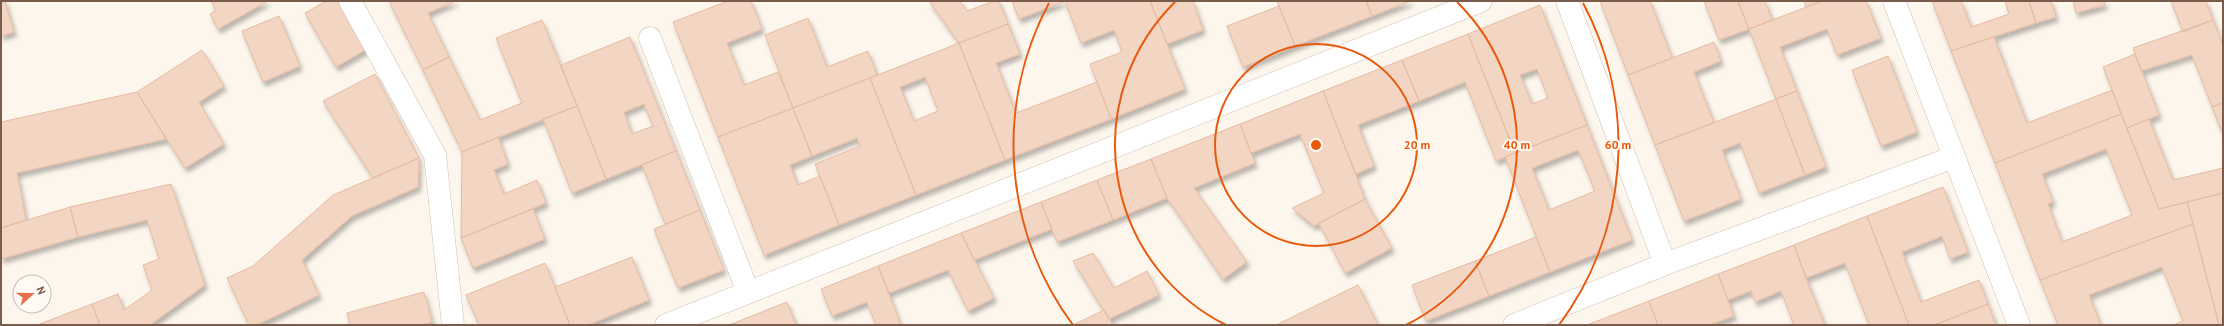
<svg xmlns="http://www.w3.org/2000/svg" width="2224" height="326" font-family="'PT Sans',sans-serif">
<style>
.building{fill:#f3d5c3;stroke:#e6bba3;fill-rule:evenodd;filter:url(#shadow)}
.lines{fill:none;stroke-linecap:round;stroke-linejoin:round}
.minor-casing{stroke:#d1beb0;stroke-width:23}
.minor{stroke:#fff;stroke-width:22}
.ring{fill:none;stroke:#e8590c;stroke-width:2}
.centre{fill:#e8590c;stroke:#fffaf3;stroke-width:2}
.ring-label{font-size:12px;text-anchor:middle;font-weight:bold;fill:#e8590c;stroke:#fffaf3;stroke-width:4;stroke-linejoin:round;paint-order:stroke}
</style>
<defs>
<filter id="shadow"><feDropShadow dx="2.5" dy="4.5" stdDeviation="2" flood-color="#0004"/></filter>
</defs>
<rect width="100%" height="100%" fill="#fdf6ec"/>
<path class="building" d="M1 1H5L14 32 1 36Z
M211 1H268L218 29 210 14 216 11Z
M326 1H340L367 49 336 67 305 13Z
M389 1H456L428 13 449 57 423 70Z
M728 1H751L762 29 727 43 744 85 778 72 793 108 718 137 673 22Z
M929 1H960L967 11 994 1H999L1008 24 959 43Z
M1012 1H1066L1019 19Z
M1065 1H1150L1185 89 1111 119 1090 64 1122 52 1114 30 1081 43Z
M1150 1H1193L1203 30 1167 44Z
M1277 1H1366L1372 16 1295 46Z
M1366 1H1411L1372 16Z
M1600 1H1650L1672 58 1628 75Z
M1704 1H1738L1749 29 1719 40Z
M1738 1H1765L1772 20 1749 29Z
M1804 1H1822L1806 7Z
M1822 1H1866L1881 38 1837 55 1827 29 1780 47 1797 91 1776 99 1749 29Z
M1932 1H1961L1971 27 2009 14 2005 1H2029L2036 23 1951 51Z
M2029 1H2051L2056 17 2036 23Z
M2073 1H2104L2105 5 2076 13Z
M2171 1H2206L2213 20 2183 32Z
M1540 5 1587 125 1515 153 1468 34ZM1537 69 1548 98 1532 104 1520 75Z
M1279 6 1295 46 1243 67 1227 26Z
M279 16 300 66 263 82 242 31Z
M808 18 827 67 868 51 877 75 793 108 765 35Z
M542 20 577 106 462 152 423 70 449 57 480 120 522 103 496 38Z
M2213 20 2223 45V103L2212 107 2192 55 2141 71 2133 48Z
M1008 24 1020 54 996 63 1016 113 1097 82 1111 119 1005 160 959 43Z
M1468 34 1515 153 1496 161 1465 82 1419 101 1402 60Z
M630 37 676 151 606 179 561 65ZM644 104 653 126 632 134 624 112Z
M1994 37 2027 123 2112 90 2121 114 1995 163 1951 51Z
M1714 42 1721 61 1694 72 1714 123 1655 145 1628 75Z
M959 43 1005 160 916 195 870 78ZM925 77 938 111 914 121 900 87Z
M202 50 224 86 199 102 224 144 185 168 137 92Z
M2135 54 2159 115 2127 128 2103 67Z
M1888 56 1917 132 1881 146 1852 70Z
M1402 60 1419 101 1358 125 1374 166 1356 174 1323 91Z
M375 74 419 158 373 178 323 101Z
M870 78 916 195 839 225 815 164 860 146 857 138 812 156 793 108Z
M1323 91 1365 199 1314 226 1292 208 1324 193 1300 134 1251 153 1240 124Z
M1797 91 1826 167 1805 175 1776 99Z
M137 92 166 139 17 173 26 220 1 228V122Z
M1776 99 1805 175 1759 193 1740 143 1722 150 1741 199 1684 221 1655 145Z
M2223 103V135L2212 107Z
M577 106 606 179 572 193 543 119Z
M793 108 812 156 790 165 798 185 820 176 839 225 764 255 718 137Z
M2121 114 2159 209 2187 202 2193 224 2040 280 1995 163ZM2106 149 2132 215 2062 242 2048 204 2053 202 2042 174Z
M2149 119 2173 180 2223 168V193L2159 209 2127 128Z
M1240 124 1255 163 1194 188 1247 262 1223 279 1167 198 1151 159Z
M1587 125 1632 240 1550 272 1505 157ZM1578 150 1595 191 1549 210 1532 168Z
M498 137 508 164 494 170 504 194 537 180 546 203 461 238 462 152Z
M676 151 700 210 665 224 642 165Z
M419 158 418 187 352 216 302 260 319 295 257 325H249L227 278 253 266 333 195Z
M1151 159 1167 198 1113 220 1097 180Z
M1097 180 1113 220 1057 242 1041 202Z
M171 184 205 285 150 325H100L92 304 118 294 124 310 152 290 143 265 159 259 147 220 78 237 70 207Z
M1943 187 1968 252 1950 259 1942 236 1902 252 1921 302 1979 280 1988 304 1934 325H1909L1867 216Z
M2223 193V325H2219L2187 202Z
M1365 199 1392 248 1345 273 1319 223Z
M1041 202 1052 229 974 260 961 233Z
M70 207 78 237 1 259V228Z
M533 209 545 239 473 268 461 238Z
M700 210 724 270 678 288 654 229Z
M1867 216 1909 325H1869L1845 263 1806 278 1794 245Z
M2193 224 2219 325H2173L2183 321 2162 267 2089 295 2101 325H2058L2040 280Z
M961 233 994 298 968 311 948 270 889 293 878 266Z
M1536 237 1550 272 1489 296 1475 261Z
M1794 245 1806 278 1825 325H1794L1781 291 1755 302 1751 291 1728 300 1718 274Z
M1093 253 1114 288 1147 271 1159 295 1109 319 1073 261Z
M632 257 649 300 588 325H570L555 287Z
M1475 261 1489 296 1426 321 1412 285Z
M545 263 570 325H479L466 295Z
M878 266 901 325H876L867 302 832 316 821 289Z
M1718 274 1734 316 1710 325H1658L1649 301Z
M1358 285 1378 325H1276Z
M424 292 432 322 421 325H350L347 313Z
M1649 301 1658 325H1587Z
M787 302 796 325H729Z
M92 304 100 325H37Z
M1988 304 1996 325H1934Z
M1104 310 1113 325H1073Z"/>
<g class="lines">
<defs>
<path id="minor" d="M350 1 435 155 453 325
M1567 1 1665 264
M1894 1 2019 325
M650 38 748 292
M666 325 1481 1
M1514 325 1665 264 1954 157"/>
</defs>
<use href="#minor" class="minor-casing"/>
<use href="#minor" class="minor"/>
</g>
<g class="ring">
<circle cx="1316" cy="145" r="101"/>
<path d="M1226 325A201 201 0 0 1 1175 2M1457 2A201 201 0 0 1 1406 325"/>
<path d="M1073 325A302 302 0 0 1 1049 3M1583 3A302 302 0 0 1 1559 325"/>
</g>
<circle cx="1316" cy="145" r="6" class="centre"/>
<g class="ring-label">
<text x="1417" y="149">20 m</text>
<text x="1517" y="149">40 m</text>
<text x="1618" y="149">60 m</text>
</g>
<rect width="2224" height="326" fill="none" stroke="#7a5c4d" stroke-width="4"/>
<g transform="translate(32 294) rotate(69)"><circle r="19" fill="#fffaf3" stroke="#cabbb1"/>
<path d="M0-3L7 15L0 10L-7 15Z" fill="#e76f51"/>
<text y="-6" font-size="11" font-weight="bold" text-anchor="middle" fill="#7a5c4d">N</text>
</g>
</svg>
